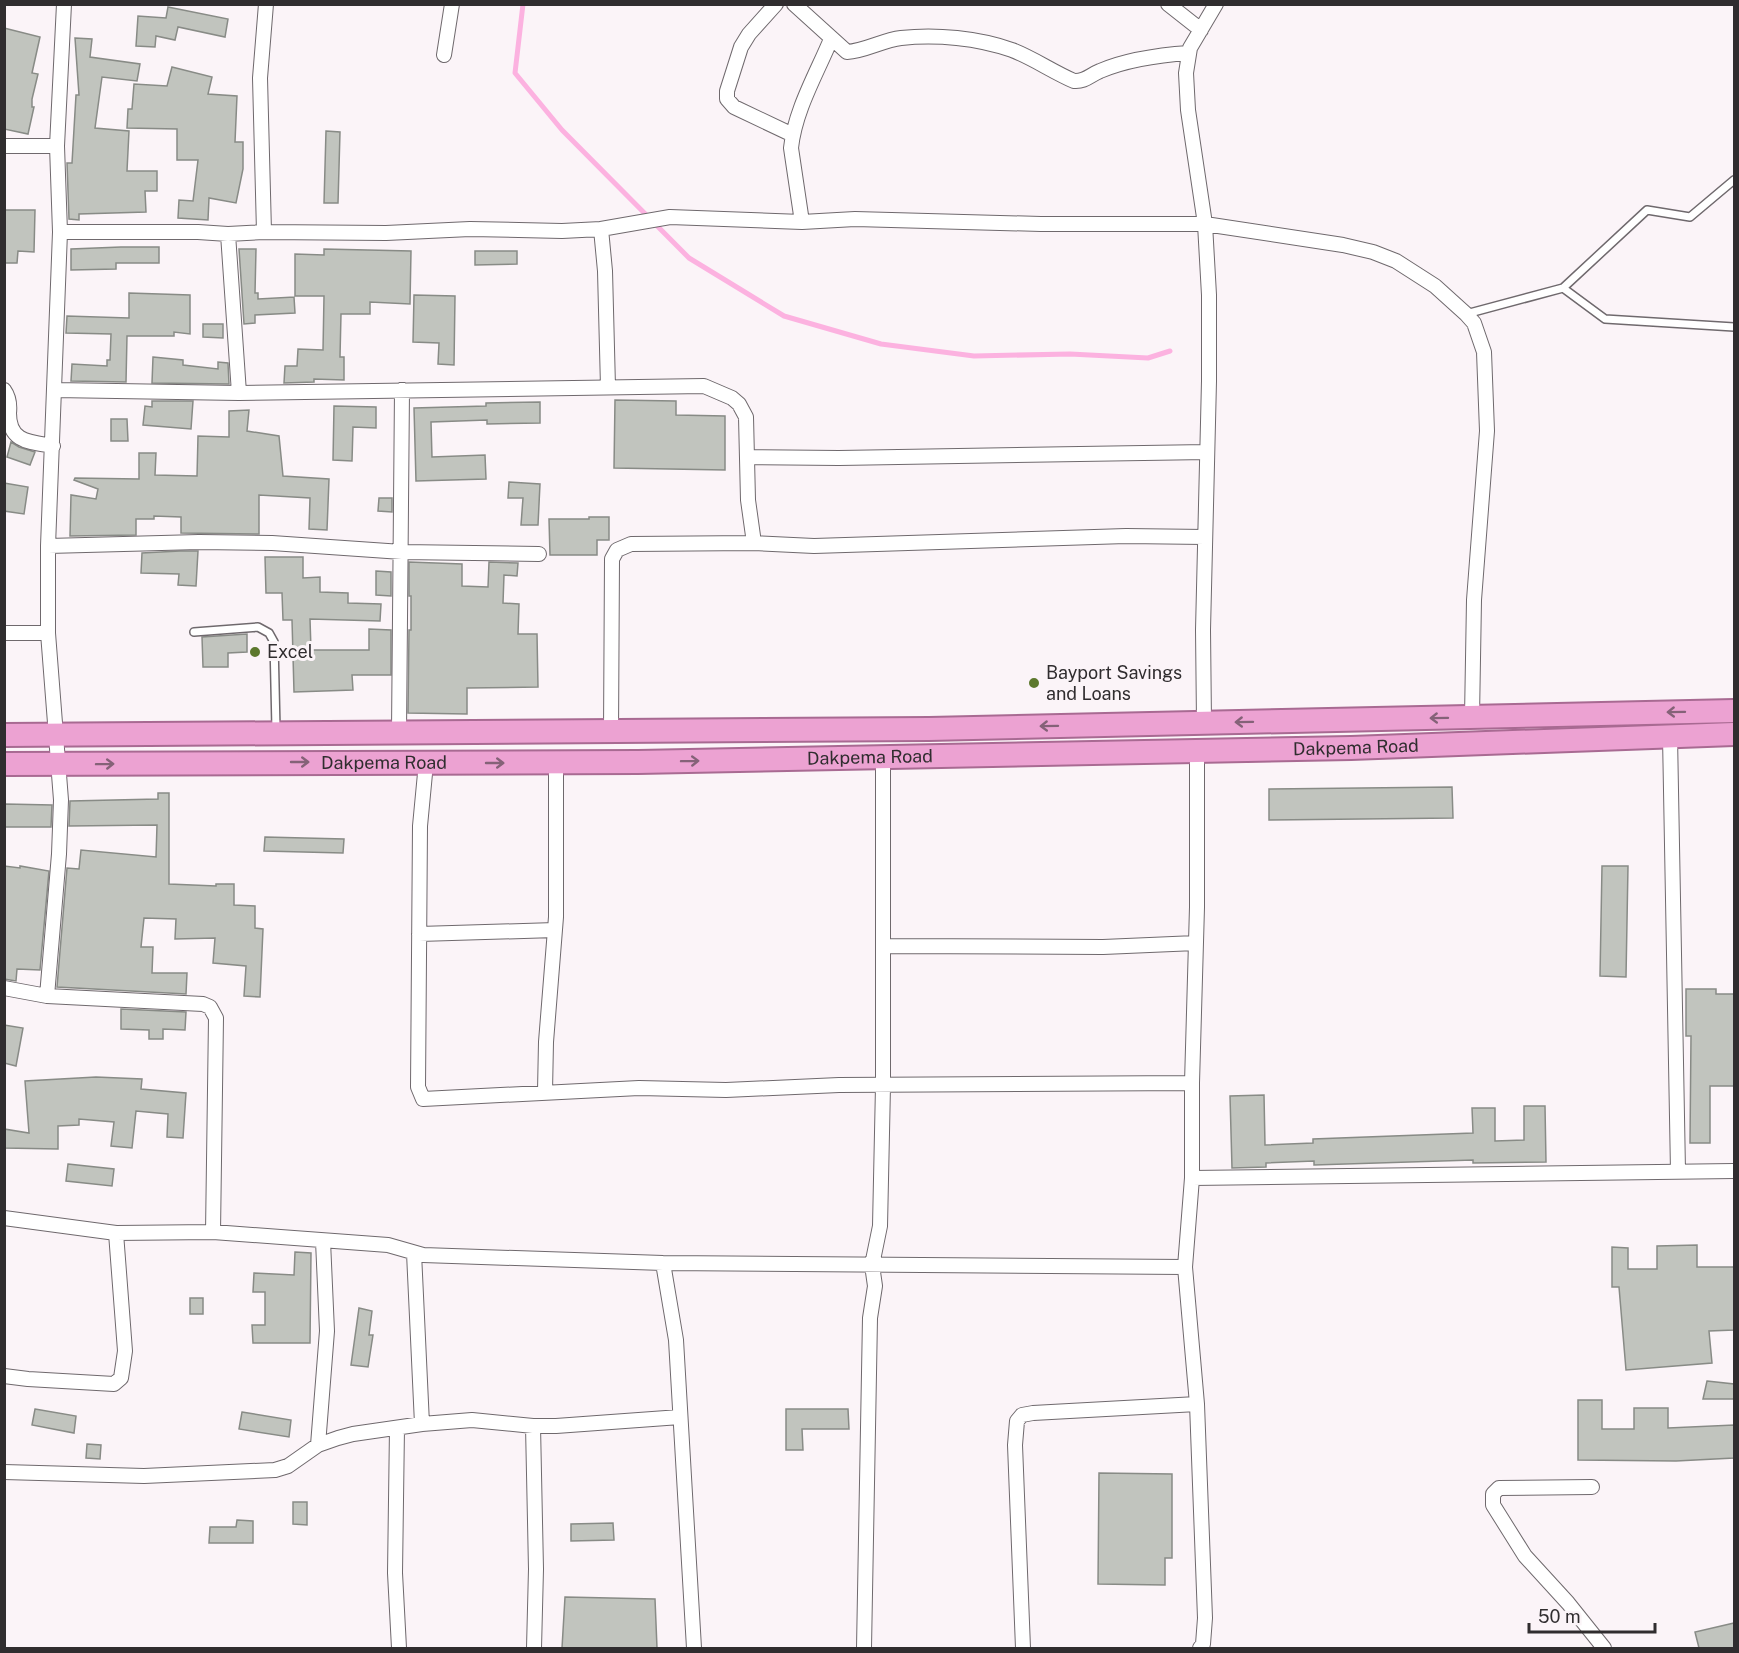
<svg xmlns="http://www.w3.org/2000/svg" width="1739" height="1653" font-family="'Public Sans',sans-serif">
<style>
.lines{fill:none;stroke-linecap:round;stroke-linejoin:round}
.stream{stroke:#fcb2e0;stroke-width:5}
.building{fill:#c1c4be;stroke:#888b86;stroke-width:1.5}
.service-casing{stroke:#6f696d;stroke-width:10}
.minor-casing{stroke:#6f696d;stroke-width:16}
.trunk-casing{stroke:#a86a92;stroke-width:26}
.service{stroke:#fff;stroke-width:7}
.minor{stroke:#fff;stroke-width:14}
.trunk{stroke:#eca2d2;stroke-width:22}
.oneway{stroke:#856278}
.poi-dot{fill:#5c782d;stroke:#fbf4f8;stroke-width:2}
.labels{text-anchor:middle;stroke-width:6;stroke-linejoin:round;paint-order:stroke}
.poi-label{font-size:18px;fill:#302d2f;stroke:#fbf4f8;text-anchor:start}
.street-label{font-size:18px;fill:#302d2f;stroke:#fbf4f8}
</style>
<rect width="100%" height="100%" fill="#fbf4f8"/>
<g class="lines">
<path class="stream" d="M523 4 515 73 562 130 689 258 784 316 881 344 974 356 1070 354 1148 358 1170 351"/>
</g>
<path class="building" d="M168 7 228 19 225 37 178 27 175 40 156 36 155 47 136 46 138 16 166 18Z
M4 28 40 37 32 73 38 74 32 99V107H34L28 134 4 129Z
M75 38 92 39 90 57 140 64 137 81 102 77 95 128 129 131 127 171H157V191H145L146 212 79 214V220L69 219 67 163H72L76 95H79Z
M172 67 212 77 208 94 237 96 235 142H243V169L236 203 209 198 208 220 178 218 179 200 193 201 198 160H177V129L127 128 128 109H132L134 84 167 86Z
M326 131 340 132 338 203H324Z
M4 210H35L34 252 18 251 17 263H4Z
M121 247H159V263H116V269L71 270V249Z
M239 249H256L255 293H258V299L294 297 295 313 255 315V323L244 324Z
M324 249 411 251 410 304 370 302V314H341L340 357H344V380L314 379V382L284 383 285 366H297L298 349 323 350 324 296H295V254L324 255Z
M475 251H517V264L475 265Z
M129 293 190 295V334L174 332V336H127L126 382 71 381 72 364 107 366V360H110L111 334 66 333 67 316 129 318Z
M414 295 455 296 454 365 438 364 439 343 413 342Z
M203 324H223V338L203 337Z
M153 357 183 360V365L218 369V362L228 363 229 384 152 383Z
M615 400 676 401V415L725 416V470L614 468Z
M152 401H193L191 429 143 425 145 406 152 407Z
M540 402V423L487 424V420L431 422 432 457 485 455 486 479 416 481 414 408 486 406V403Z
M334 406 376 407V428L353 427 352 461 333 460Z
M249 410 247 431 279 436 283 476 329 479 327 530 309 529 310 498 259 495V534L181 533V517L154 516V519H136V535L70 536 71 495 96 499 98 489 74 480 75 478 139 479V453H156L155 475 197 476 198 436 229 437V411Z
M111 419H127L128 441H111Z
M11 442 19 447 35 452 30 465 7 457Z
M509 482 540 484 538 525H521L523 498H508Z
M4 483 28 487 24 514 4 511Z
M379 498H392V512L378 511Z
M589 517H609V540H597V555H550L549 519H589Z
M180 551H198L196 586 178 585 179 574 141 573 142 553Z
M265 557H303V578L320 577V592L348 593V603L381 604 380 621 310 619 311 650H369V629L391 630V675H352L353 690 294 692 292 620H283L282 593H266Z
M409 562 462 564V586L488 587 489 562 518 563 517 576 504 575 503 603 519 604 518 634H537L538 687 467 688V714L408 713 409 630H411V596H409Z
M376 571 391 572V596L376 595Z
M247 634V652L228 653V667H203L202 637Z
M1452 787 1453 818 1269 820V789Z
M158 793H169V884L216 886V884H234V905L255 906V928L263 929 260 997 244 996 246 966 213 963 215 938 175 939 176 919 144 918 141 947H153L152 973H187L186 994 57 987 67 868 79 869 81 850 156 857 157 825 69 826 70 801 158 799Z
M5 804 52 805 51 827H4Z
M265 837 344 839 343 853 264 851Z
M4 866 20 868V866L49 871 40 970 17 969 16 981 4 979Z
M1602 866H1628L1626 977 1600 976Z
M1686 989H1716V994H1734V1086H1710V1143H1690L1691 1036H1686Z
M121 1009 186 1012 185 1030 163 1029V1039H149V1030L121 1029Z
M4 1025 23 1028 16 1066 4 1063Z
M96 1077 142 1079 141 1089 186 1093 183 1138 167 1137 168 1114 136 1111 132 1148 111 1146 114 1122 79 1119V1125L58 1126V1149L4 1148V1129L29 1133 25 1081Z
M1264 1095 1265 1145 1313 1143V1139L1473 1133 1472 1108H1495V1141L1524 1140V1106H1545L1546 1162 1473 1163V1160L1314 1165V1161L1266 1163V1167L1232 1168 1230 1096Z
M68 1164 114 1169 112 1186 66 1181Z
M1697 1245V1267H1734V1330L1709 1331 1712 1363 1626 1370 1619 1287H1612V1247L1628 1248V1269H1657V1246Z
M295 1252 311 1253 310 1343H253L252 1325H265V1292H253L254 1273 294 1275Z
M190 1298H203V1314H190Z
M359 1308 372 1311 369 1335H373L368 1367 351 1365Z
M1707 1381 1734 1384V1399H1703Z
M1578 1400H1602V1429H1634V1408H1668V1428L1734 1425V1458L1676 1461 1578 1460Z
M35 1409 76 1416 74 1433 32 1425Z
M786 1409H848L849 1429H802L803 1450H786Z
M242 1412 291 1420 289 1437 239 1429Z
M87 1444 101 1445 100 1459 86 1458Z
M1099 1473 1172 1474V1558H1165V1585L1098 1584Z
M293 1502H307V1525L293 1524Z
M237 1520 253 1521V1543H209L210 1527H236Z
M613 1523 614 1540 571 1541V1524Z
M565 1597 655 1599 657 1648H562Z
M1734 1623V1648H1699L1695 1632Z"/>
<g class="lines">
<defs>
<path id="service" d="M1563 288 1647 210 1690 217 1734 180
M1466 314 1563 288 1605 319 1734 327
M194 632 258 627 269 633 274 642 276 729"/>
<path id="minor" d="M776 4 749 34 741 47 727 91V99L734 107 793 135
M794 4 847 52C865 51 883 40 901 38 936 34 978 38 1012 50 1033 58 1053 72 1074 81 1085 82 1090 75 1100 71 1128 59 1159 55 1189 53
M1168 4 1201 30
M444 55 452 4
M4 146H57
M802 222 791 148C795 110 817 73 831 39
M601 229 670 217 802 222 855 219 1041 224H1205L1343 245 1373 252 1396 261 1435 286 1466 314 1474 323 1484 352 1487 431 1474 600 1472 717
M60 232H198L228 234 264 232 386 233 470 229 562 231 601 229 605 271 608 387
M264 232 260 78 266 4
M228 234 239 393
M4 390C9 397 10 404 9 413 9 442 29 442 53 446
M55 390 239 393 704 386 732 398 739 404 746 417 748 500 754 543
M748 457 839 458 1207 452
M48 546 199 542 272 543 402 552 539 554
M4 633H48
M1204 722 1203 630 1209 381V295L1205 224 1188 110 1186 73 1190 48 1216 4
M399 732 402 390
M611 732 612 559 617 550 631 544 754 543 814 546 1126 536 1205 537
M1670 736 1678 1171
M1197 751V907L1192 1083V1178L1185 1267 1197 1404 1205 1618 1203 1644 1200 1648
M426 763 420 826 418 1087 423 1099 639 1088 726 1090 839 1085 1192 1083
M419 934 555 930
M883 946 1103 947 1196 943
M4 988 47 996 203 1004 210 1007 216 1018 213 1232
M47 996 59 854 61 800 48 633V546L60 232 57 146 64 4
M545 1091 546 1042 556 917V764
M1192 1178 1734 1171
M4 1218 116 1233 213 1232 388 1245 423 1255 663 1263 1185 1267
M414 1253 422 1424
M663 1263 676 1340 694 1648
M4 1376 28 1379 114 1384 121 1378 125 1351 116 1233
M533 1426 536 1569 534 1648
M397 1428 395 1573 399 1648
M318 1445 327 1331 323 1241
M4 1472 144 1476 275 1470 288 1466 318 1445 338 1438 353 1434 422 1424 472 1420 533 1426H556L680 1417
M1592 1487 1499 1488 1493 1494V1505L1525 1556 1568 1603 1604 1648
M864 1648 870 1318 875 1286 872 1265 880 1226 883 1086V757
M1023 1648 1015 1445 1017 1421 1022 1415 1033 1413 1197 1404"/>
<g id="trunk">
<path d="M4 735 929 729 1734 711"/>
<path id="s1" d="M4 764 638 762 1351 748 1734 734"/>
</g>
</defs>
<use href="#service" class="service-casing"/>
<use href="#minor" class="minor-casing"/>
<use href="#trunk" class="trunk-casing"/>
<use href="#service" class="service"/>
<use href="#minor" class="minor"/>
<use href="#trunk" class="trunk"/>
</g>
<defs><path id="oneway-shaft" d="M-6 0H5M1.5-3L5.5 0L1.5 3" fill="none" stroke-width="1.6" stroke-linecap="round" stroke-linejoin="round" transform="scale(1.5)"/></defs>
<g class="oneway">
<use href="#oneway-shaft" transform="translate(1676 712) rotate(179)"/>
<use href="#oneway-shaft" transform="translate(1439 718) rotate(179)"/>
<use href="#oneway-shaft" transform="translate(1244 722) rotate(179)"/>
<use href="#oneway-shaft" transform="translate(1049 726) rotate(179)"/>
<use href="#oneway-shaft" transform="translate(690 761) rotate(-1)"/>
<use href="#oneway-shaft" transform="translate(300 762)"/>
<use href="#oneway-shaft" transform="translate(495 763)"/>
<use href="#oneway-shaft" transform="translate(105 764) rotate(-1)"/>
</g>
<g class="poi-dot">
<circle cx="255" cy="652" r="6"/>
<circle cx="1034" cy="683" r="6"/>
</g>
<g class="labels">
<g class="poi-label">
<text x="267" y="658">Excel</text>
<text x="1046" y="679">Bayport Savings<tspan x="1046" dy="21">and Loans</tspan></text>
</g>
<g class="street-label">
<text dy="6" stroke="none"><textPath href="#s1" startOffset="1352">Dakpema Road</textPath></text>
<text dy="6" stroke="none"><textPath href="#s1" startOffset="866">Dakpema Road</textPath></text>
<text dy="6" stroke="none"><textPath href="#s1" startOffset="380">Dakpema Road</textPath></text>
</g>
</g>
<rect width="1739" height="1653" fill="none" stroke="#302d2f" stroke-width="12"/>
<path d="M1529 1623v9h126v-9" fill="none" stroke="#302d2f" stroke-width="3"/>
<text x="1538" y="1623" font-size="18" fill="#302d2f" stroke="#fbf4f8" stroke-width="4.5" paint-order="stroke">50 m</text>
</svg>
